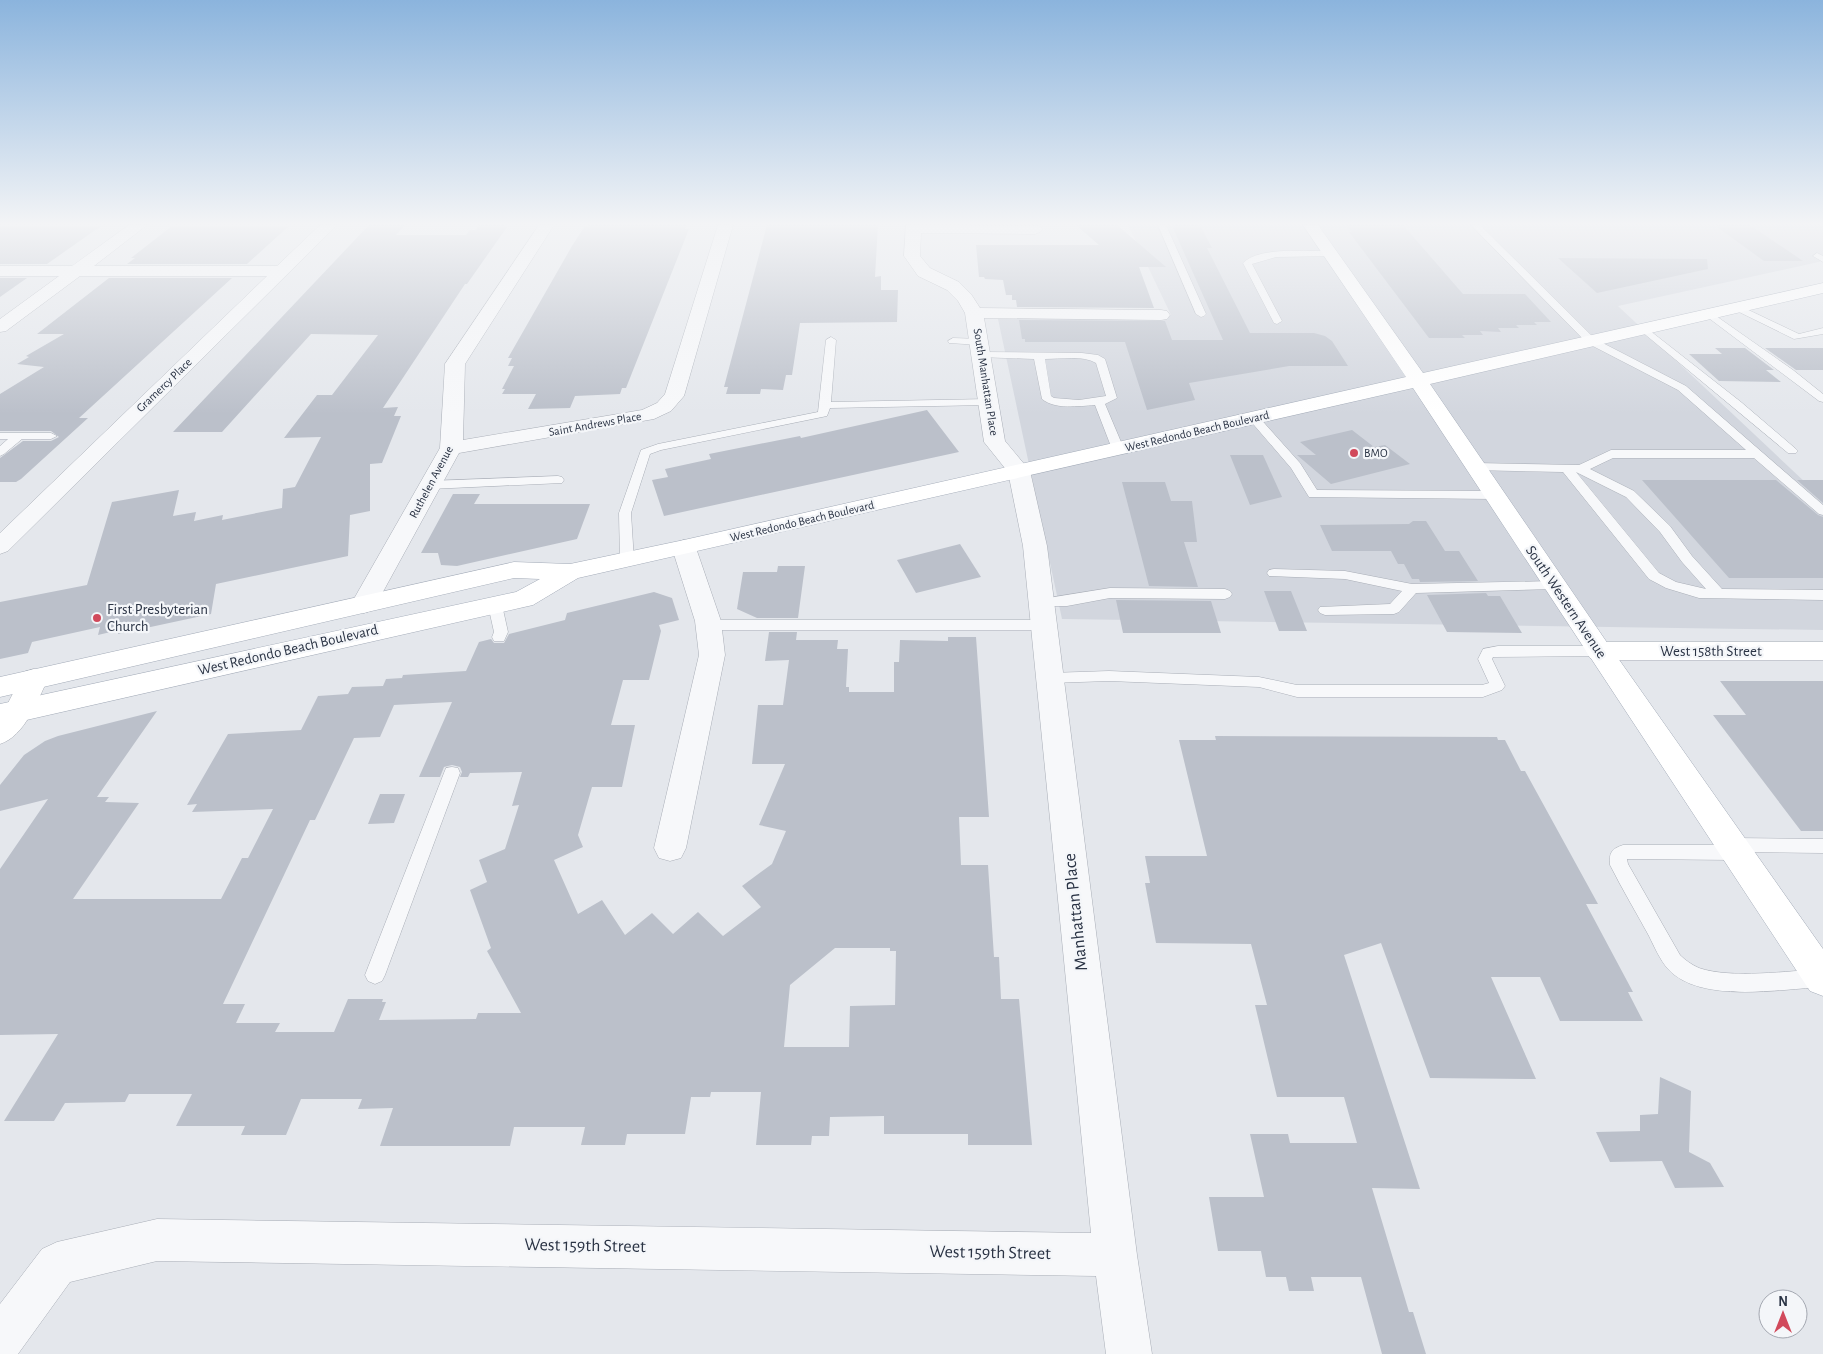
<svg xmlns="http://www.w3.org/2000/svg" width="1823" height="1354" viewBox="0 0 1823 1354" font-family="'Alegreya Sans',sans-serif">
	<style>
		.built { fill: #d2d6de }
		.building { fill: #bbc0ca; fill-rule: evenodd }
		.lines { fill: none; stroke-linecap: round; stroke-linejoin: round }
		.lane-casing { stroke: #a9aeb7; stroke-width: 1 }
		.street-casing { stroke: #a9aeb7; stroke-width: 1 }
		.secondary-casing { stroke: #a9aeb7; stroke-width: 1 }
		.primary-casing { stroke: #a3abb8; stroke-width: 1 }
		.lane { fill: #f7f8fa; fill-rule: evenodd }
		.street { fill: #f7f8fa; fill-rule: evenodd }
		.secondary { fill: #fff; fill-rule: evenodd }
		.primary { fill: #fff; fill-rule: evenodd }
		.poi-dot { fill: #d1495b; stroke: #f4f6f9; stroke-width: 2 }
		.labels { text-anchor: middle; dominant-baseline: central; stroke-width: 4.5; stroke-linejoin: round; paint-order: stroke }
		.far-street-label { font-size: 12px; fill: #2b3445; stroke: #f4f6f9 }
		.far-poi-label { font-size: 12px; fill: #2b3445; stroke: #f4f6f9; text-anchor: start }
		.street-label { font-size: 15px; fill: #2b3445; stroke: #f4f6f9 }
		.poi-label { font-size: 15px; fill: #2b3445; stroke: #f4f6f9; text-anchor: start }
		.near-street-label { font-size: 18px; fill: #2b3445; stroke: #f4f6f9 }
	</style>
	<rect width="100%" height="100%" fill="#e4e7ec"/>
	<polygon class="built" points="1128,225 1823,225 1823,261 1618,306 1823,499 1823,630 1062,619 998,319 1171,315"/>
	<g class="building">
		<polygon points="369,225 405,225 396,235 466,235 470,230 476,230 479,225 506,225 505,227 507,227 467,284 465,284 383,408 398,407 394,416 401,416 382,463 370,464 370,511 350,515 348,556 216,584 211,614 118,634 119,630 98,635 100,627 32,642 28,653 0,659 0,602 87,585 112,502 179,490 173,516 196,512 194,521 223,515 222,520 282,508 283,489 295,487 321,437 284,438 317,395 332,395 378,335 311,334 222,432 173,432"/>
		<polygon points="589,225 687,225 685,229 689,229 626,388 622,388 620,394 575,396 570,408 528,409 536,394 502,394 505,389 502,389 514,366 508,366 512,358 508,358 572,246 585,226"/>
		<polygon points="767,225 878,225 875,277 881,276 881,290 898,290 897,322 800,323 792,375 786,375 783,390 761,389 760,394 726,394 728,387 724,387"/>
		<polygon points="1076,225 1117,225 1166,267 1139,267 1154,308 1017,307 1016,300 1012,300 1012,295 1006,295 1003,280 985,279 984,277 979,277 976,245 1099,245"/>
		<polygon points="1174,225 1200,225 1212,248 1207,248 1250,333 1314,333 1325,336 1332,341 1348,366 1289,366 1189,383 1195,400 1147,410 1125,342 1025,342 1025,339 1022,339 1019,320 1165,321 1172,340 1223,340 1173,228 1175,228"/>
		<polygon points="1346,225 1403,225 1463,294 1525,294 1551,322 1534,322 1537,325 1516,325 1519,328 1498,328 1501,332 1480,331 1483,335 1462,335 1465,338 1429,338 1349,232 1352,232"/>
		<polygon points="1718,225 1750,225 1803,261 1764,261 1717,227"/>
		<polygon points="0,226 101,226 47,264 0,264"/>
		<polygon points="172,226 289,226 247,264 127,264 135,258 131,258"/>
		<polygon points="1558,258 1707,259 1708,269 1597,293"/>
		<polygon points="0,278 27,278 0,297"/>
		<polygon points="109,278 232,278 79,418 88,418 21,479 16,482 0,482 0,458 23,441 51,441 59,437 51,431 0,431 0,394 44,367 17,364 29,357 26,356 64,334 37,334"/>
		<polygon points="1715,348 1745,348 1774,370 1766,370 1781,382 1719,381 1689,354 1722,354"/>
		<polygon points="1765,348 1823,348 1823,370 1796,370"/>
		<polygon points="927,410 959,452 664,516 652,480 668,477 665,469 711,459 709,454 800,436 801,438"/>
		<polygon points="1352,430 1374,447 1385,445 1410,464 1331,484 1297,455 1316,455 1300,442"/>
		<polygon points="1230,455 1263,455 1282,497 1250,505"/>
		<polygon points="1642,480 1776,480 1818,515 1823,517 1823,578 1729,578"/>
		<polygon points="1797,480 1823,480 1823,503"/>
		<polygon points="1122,482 1165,482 1171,501 1192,501 1197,542 1184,542 1198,587 1149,586"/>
		<polygon points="453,494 480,494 474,504 590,504 577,539 457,566 441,565 438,553 421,553"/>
		<polygon points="1413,521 1426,521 1445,551 1459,551 1478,581 1420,582 1419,579 1412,579 1404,564 1398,564 1391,551 1332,551 1320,525 1409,524"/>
		<polygon points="960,544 981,577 916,593 897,560"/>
		<polygon points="778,566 805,566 798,618 757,618 737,609 743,572 777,572"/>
		<polygon points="1264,591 1291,591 1307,631 1279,631"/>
		<path d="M654,592L672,598L679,620L659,625L661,631L649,680H623L611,725H635L622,787H592L578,835L583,847L554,860L578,914L602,900L625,935L652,913L673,934L698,912L723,936L761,907L742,886L772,864L786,831L759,825L785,764H752L758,705H783L789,660L765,661L769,632H797L796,640H838L837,649H848L846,687H849V692H894V662H899L900,640L948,641V637H976L989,817H959L961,865H988L994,957H999L1001,999H1019L1032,1145H968V1134H884V1116L830,1117L829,1136H812L811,1145H756L761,1092H711L710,1097H691L685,1134H627L625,1145H581L585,1127H514L510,1146H380L393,1108L358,1109L362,1099H301L286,1135H241L245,1126H176L192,1094H129L125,1102L65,1103L54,1121H4L58,1034L0,1035V869L48,799L0,811V785L24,755L45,741L58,736L157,711L97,797H109L105,802L139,803L73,899H221L242,858H248L273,809L192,812L197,804L187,805L228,734L301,730L318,696L348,694L352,687L383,686L386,679L402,678L403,675L466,671L479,642L491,639L494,643H504L509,634L565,620L567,613ZM452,702L419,777H440L444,767L452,765L460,767L462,772L460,777H468L470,773L522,772L512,806L519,805L505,849L479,860L487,882L470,890L491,948L487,951L521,1013H478L476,1019L379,1020L386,1002H382L383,999H348L334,1032H275L280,1023H236L245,1004H223L310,820H315L354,738L380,737L394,705ZM835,948H890V951H896L895,1005L850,1006L849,1047H784L790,985Z"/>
		<polygon points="1486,593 1488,596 1500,596 1522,633 1447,632 1427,595"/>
		<polygon points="1116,600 1211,601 1221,633 1123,633"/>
		<polygon points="1720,681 1823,681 1823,831 1801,831 1713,715 1746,715"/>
		<polygon points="1215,736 1497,737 1498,740 1505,740 1521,771 1525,771 1598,904 1586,904 1633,992 1628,992 1643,1021 1560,1021 1540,977 1491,977 1536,1079 1430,1078 1381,943 1344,955 1420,1189 1372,1188 1409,1312 1413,1312 1426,1354 1382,1354 1361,1277 1311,1277 1314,1291 1289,1291 1286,1277 1266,1277 1261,1251 1218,1251 1209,1197 1264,1197 1250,1134 1288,1134 1290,1143 1357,1143 1344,1097 1277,1097 1255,1005 1267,1005 1251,944 1156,943 1145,883 1150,883 1145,856 1207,856 1179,740 1216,740"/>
		<polygon points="380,794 405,794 394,823 368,824"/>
		<polygon points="1660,1077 1691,1091 1689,1152 1710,1163 1724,1187 1675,1188 1662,1161 1610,1162 1596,1132 1640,1131 1640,1115 1658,1114"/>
	</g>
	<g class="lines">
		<defs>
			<g id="lane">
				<polygon points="1158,225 1166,225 1206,314 1204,316 1201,317 1196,314"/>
				<path d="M1471,225H1480L1595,339L1686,386L1823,505V515L1819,514L1754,458H1613L1590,469L1634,491L1670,526L1692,556L1722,589L1823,590V600L1699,598L1666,588L1649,579L1563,472L1471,470L1469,467L1475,463L1579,465L1611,450H1746L1678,390L1587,343ZM1576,472L1626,497L1660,532L1682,562L1706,589L1676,582L1659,573Z"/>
				<path d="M1331,251L1335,254L1334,256L1276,257L1252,264L1282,321L1277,324L1274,323L1243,263C1260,246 1307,252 1331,251Z"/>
				<polygon points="1817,253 1823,256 1823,262 1813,256"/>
				<polygon points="1738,305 1799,334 1823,328 1823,334 1794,339 1735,310 1735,306"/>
				<polygon points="1709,311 1793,370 1823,394 1823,402 1819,401 1706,316 1706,312"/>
				<polygon points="1644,326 1741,402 1796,449 1798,451 1796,453 1788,453 1641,331 1641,327"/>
				<polygon points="831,337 836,340 831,402 989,399 994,402 989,405 830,408 827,416 661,450 650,454 631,513 634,561 627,565 622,564 620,561 619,513 641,450 658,444 818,412 826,340"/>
				<polygon points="953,338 980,339 985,342 980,345 949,343 948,341"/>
				<path d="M982,352L1082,353L1098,355L1105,359L1117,398L1105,404L1124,449L1122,451H1114L1112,449L1095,405C1078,406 1056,410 1042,399L1034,359L978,357L977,355ZM1045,359C1060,359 1083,355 1096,363L1106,396L1079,400L1054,398L1051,396Z"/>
				<polygon points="1254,415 1258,416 1300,463 1317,490 1494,491 1500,495 1494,499 1309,497 1291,468 1248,418"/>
				<polygon points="0,433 51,433 57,436 51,439 22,439 4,454 0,456 0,446 8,439 0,439"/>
				<polygon points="558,476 562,477 564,480 562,483 430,489 424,485 430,481"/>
				<polygon points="1274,569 1345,571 1412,584 1554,581 1559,582 1561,585 1559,588 1554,589 1416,593 1399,612 1394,614 1325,615 1320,613 1318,610 1320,607 1390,604 1402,591 1345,579 1269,576 1267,573 1269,570"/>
				<polygon points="1110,588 1225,589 1230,591 1232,594 1230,597 1225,599 1110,598 1067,606 1036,606 1034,603 1036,600"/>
				<polygon points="495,600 500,602 502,605 508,632 504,641 494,641 492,637 494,632 488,605 490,602"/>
				<polygon points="708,620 1044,620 1049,622 1051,625 1049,628 1044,630 708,630 703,628 701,625 703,622"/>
				<polygon points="1498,646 1599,646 1604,647 1606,651 1604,655 1599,656 1493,657 1492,659 1505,686 1502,690 1483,697 1297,697 1259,687 1109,681 1050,683 1045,682 1042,678 1045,674 1050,673 1109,671 1259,677 1297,685 1482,685 1489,683 1478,659 1483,649"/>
				<polygon points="452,767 458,768 460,773 385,975 382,981 375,984 368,981 365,975 444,773 446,768"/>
				<path d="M1731,838L1823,839V853L1745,852L1742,858L1736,860L1627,859L1628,864L1680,955C1685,960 1692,965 1699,968C1731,979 1788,971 1823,969V987C1780,989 1700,1004 1668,969C1660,960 1654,946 1649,936C1636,912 1622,889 1610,865C1609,853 1611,849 1623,845H1722L1725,840Z"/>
			</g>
			<g id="street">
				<polygon points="129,225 147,225 94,266 277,266 320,225 337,225 8,551 0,554 0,533 267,276 80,276 6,331 0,332 0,319 59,276 0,276 0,266 72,266"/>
				<polygon points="539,225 554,225 465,364 463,440 642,410 657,403 665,394 718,225 733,225 684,396 671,411 654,419 459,453 373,610 364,613 355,610 351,604 440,448 445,364"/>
				<polygon points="906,225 1040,226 1043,229 1040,232 1035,234 921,233 920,256 930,268 959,282 971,294 980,308 1161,310 1167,311 1170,315 1167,319 1161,320 984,318 1005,441 1030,471 1047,546 1137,1255 1152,1354 1106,1354 1096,1276 157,1261 70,1282 18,1354 0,1354 0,1304 42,1249 57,1242 157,1219 1091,1233 1023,546 1008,472 984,442 965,313 958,301 947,290 918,276 904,256"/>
				<polygon points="684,540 692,543 696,548 721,621 725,655 686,848 681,858 670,861 659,858 654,848 699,655 695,621 672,548 676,543"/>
			</g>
			<g id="secondary">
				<polygon points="1599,642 1823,642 1823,660 1599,660 1590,658 1586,651 1590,644"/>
				<path d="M34,669L44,672L48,679C37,701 25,736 0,744V713L7,705L24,672Z"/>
			</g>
			<polygon id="primary" points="1303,225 1318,225 1423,373 1823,283 1823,293 1430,384 1608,644 1823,949 1823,996 1810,991 1413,388 578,578 533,605 524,607 0,726 0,704 516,592 540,579 514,578 0,697 0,677 514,562 570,564 684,540 1406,377"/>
		</defs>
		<use href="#lane" class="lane-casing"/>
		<use href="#street" class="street-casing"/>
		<use href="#secondary" class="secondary-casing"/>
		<use href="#primary" class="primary-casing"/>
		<use href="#lane" class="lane"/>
		<use href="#street" class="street"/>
		<use href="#secondary" class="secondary"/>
		<use href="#primary" class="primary"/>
	</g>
	<linearGradient id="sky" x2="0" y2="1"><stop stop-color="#8bb4dd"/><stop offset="0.54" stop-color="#f3f4f6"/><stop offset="1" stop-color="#f3f4f6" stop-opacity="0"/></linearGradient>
	<rect width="1823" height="414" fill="url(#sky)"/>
	<g class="poi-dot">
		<circle cx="1354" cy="453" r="5"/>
		<circle cx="97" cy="618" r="5"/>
	</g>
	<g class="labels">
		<g class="far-street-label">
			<text transform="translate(986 382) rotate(81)">South Manhattan Place</text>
			<text transform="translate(164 385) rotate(-44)">Gramercy Place</text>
			<text transform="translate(595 424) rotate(-10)">Saint Andrews Place</text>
			<text transform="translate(1197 431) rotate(-13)">West Redondo Beach Boulevard</text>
			<text transform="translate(431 482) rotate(-62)">Ruthelen Avenue</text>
			<text transform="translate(802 521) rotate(-13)">West Redondo Beach Boulevard</text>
		</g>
		<g class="far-poi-label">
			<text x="1364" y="453">BMO</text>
		</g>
		<g class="street-label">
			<text transform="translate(1566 602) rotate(56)">South Western Avenue</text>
			<text transform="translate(288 650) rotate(-13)">West Redondo Beach Boulevard</text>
			<text x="1711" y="651">West 158th Street</text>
		</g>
		<g class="poi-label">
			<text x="107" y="609">First Presbyterian<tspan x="107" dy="17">Church</tspan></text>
		</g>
		<g class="near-street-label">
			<text transform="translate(1076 912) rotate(-96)">Manhattan Place</text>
			<text transform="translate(585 1246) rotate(1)">West 159th Street</text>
			<text transform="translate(990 1253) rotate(1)">West 159th Street</text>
		</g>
	</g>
	<g transform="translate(1783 1314)"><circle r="24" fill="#f4f6f9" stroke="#a4a8b1"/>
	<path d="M0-4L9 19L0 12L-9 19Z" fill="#d1495b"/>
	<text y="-8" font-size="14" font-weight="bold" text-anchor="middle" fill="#2b3445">N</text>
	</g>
</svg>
